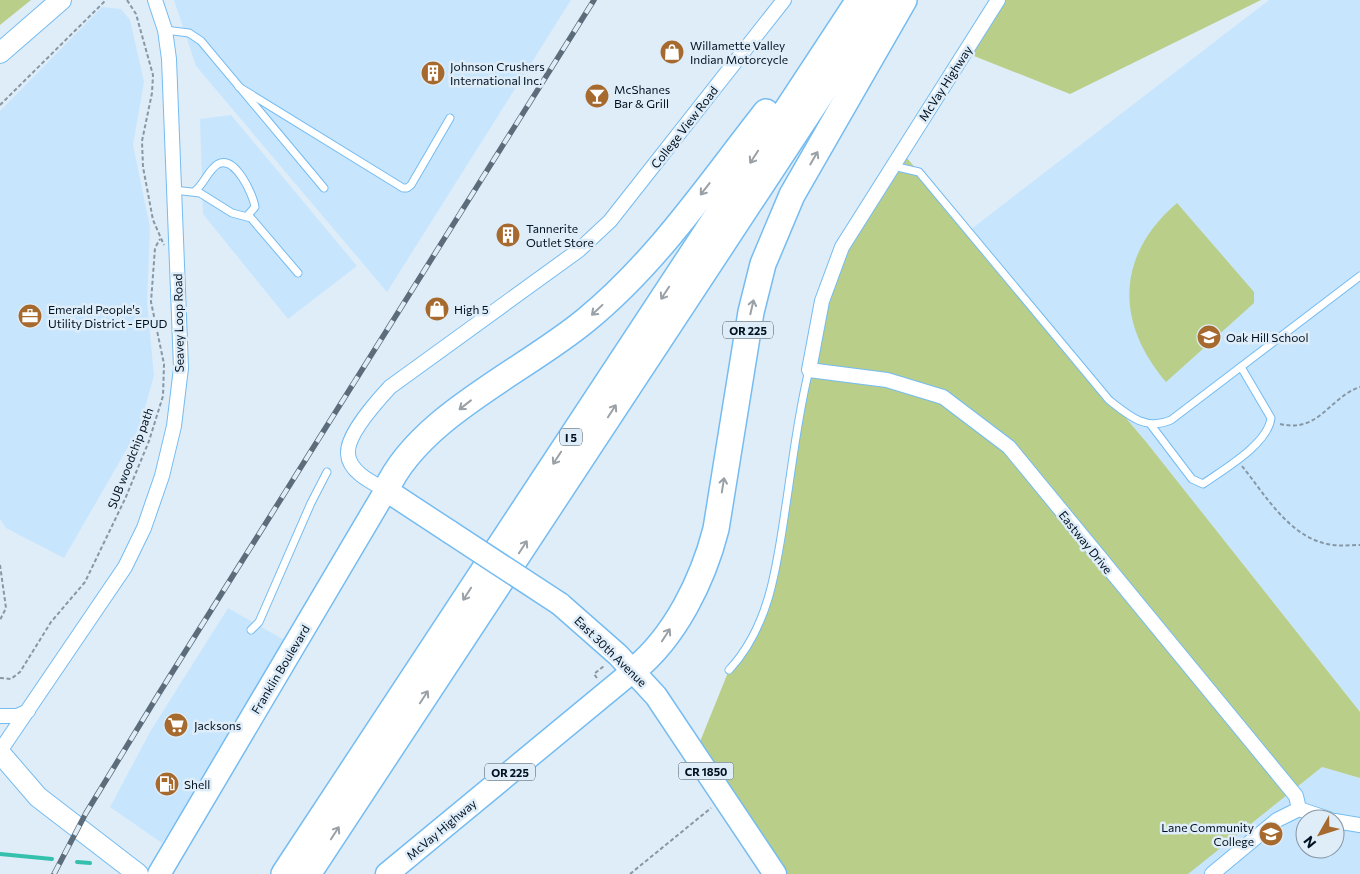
<svg xmlns="http://www.w3.org/2000/svg" width="1360" height="874" viewBox="0 0 1360 874" font-family="Commissioner,sans-serif">
	<style>
		.built { fill: #c7e6fe; fill-rule: evenodd }
		.green { fill: #b9ce88 }
		.lines { fill: none; stroke-linecap: round; stroke-linejoin: round }
		.stream { stroke: #35c0ae; stroke-width: 4 }
		.lane-casing { stroke: #74bcf2; stroke-width: 9 }
		.street-casing { stroke: #74bcf2; stroke-width: 16 }
		.secondary-casing { stroke: #74bcf2; stroke-width: 22 }
		.primary-casing { stroke: #74bcf2; stroke-width: 25 }
		.highway-casing { stroke: #74bcf2; stroke-width: 28 }
		.path { stroke: #8897a4; stroke-width: 2; stroke-dasharray: 4 2.5; stroke-linecap: butt }
		.lane { stroke: #fff; stroke-width: 7 }
		.street { stroke: #fff; stroke-width: 14 }
		.secondary { stroke: #fff; stroke-width: 20 }
		.primary { stroke: #fff; stroke-width: 22 }
		.highway { stroke: #fff; stroke-width: 25 }
		.rail-casing { stroke: #5c6c7a; stroke-width: 5.5 }
		.rail { stroke: #dfedf8; stroke-width: 4; stroke-dasharray: 11; stroke-linecap: butt }
		.primary-bridge-casing { stroke: #74bcf2; stroke-width: 25; stroke-linecap: butt }
		.primary-bridge { stroke: #fff; stroke-width: 22 }
		.oneway { stroke: #99a0a6 }
		.labels { text-anchor: middle; dominant-baseline: central; stroke-width: 5; stroke-linejoin: round; paint-order: stroke }
		.shield { fill: #dfedf8; stroke: #435362; stroke-width: 1 }
		.shield-label { font-size: 11px; font-weight: bold; fill: #001121 }
		.poi-label { font-size: 12px; fill: #001121; stroke: #dfedf8; text-anchor: start }
		.street-label { font-size: 12px; fill: #001121; stroke: #dfedf8 }
	</style>
	<rect width="100%" height="100%" fill="#dfedf8"/>
	<g class="built">
		<polygon points="174,0 571,0 387,292 196,66"/>
		<polygon points="1269,0 1360,0 1360,712 1147,443 970,230"/>
		<polygon points="102,7 121,9 130,20 144,82 133,145 150,227 147,302 154,376 139,428 64,558 6,528 0,519 0,111"/>
		<polygon points="231,115 357,266 288,319 203,214 200,119"/>
		<polygon points="228,608 286,641 248,708 162,843 110,807 150,732"/>
		<path d="M1322,767L1360,778V874H1186ZM1305,819H1335V849H1305Z"/>
	</g>
	<g class="green">
		<polygon points="0,0 31,0 0,25"/>
		<polygon points="998,0 1261,0 1070,94 964,52"/>
		<polygon points="901,151 1147,443 1360,712 1360,778 1322,767 1188,874 775,874 695,754 729,670 762,618 775,578 802,401 831,277"/>
		<path d="M1177,203L1254,292V303L1166,382C1115,323 1116,255 1177,203Z"/>
	</g>
	<g class="lines">
		<g class="stream">
			<polyline points="0,854 52,859"/>
			<polyline points="77,862 90,863"/>
		</g>
		<defs>
			<g id="lane">
				<polyline points="165,30 189,33 201,41 324,188"/>
				<polyline points="239,87 403,188 407,188 411,185 450,118"/>
				<path d="M893,166L919,172L1109,400C1129,416 1146,431 1171,420L1360,276"/>
				<polyline points="174,190 200,193 232,213 251,218 298,273"/>
				<path d="M195,191C204,184 208,170 218,164C235,155 253,194 255,207L247,216"/>
				<path d="M1151,425L1192,479L1203,484C1224,469 1268,444 1271,418L1241,367"/>
				<polyline points="251,630 259,622 311,503 327,472"/>
				<path d="M729,670C771,625 777,563 786,505C793,459 798,414 809,370"/>
			</g>
			<g id="street">
				<polyline points="998,0 842,247 822,301 809,370 887,380 943,397 1009,447 1296,796 1299,809"/>
				<path d="M386,490C373,483 349,472 348,454C346,435 378,400 390,387L579,250L610,221L784,0"/>
				<polyline points="0,716 17,716 28,711"/>
				<polyline points="0,751 125,567 144,528 162,476 174,426 181,368 169,59 165,30 155,0"/>
				<polyline points="1335,821 1360,825"/>
				<polyline points="1212,874 1277,820 1299,809 1329,819"/>
			</g>
			<g id="secondary">
				<polyline points="0,53 61,0"/>
				<polyline points="0,753 38,797 138,874"/>
			</g>
			<g id="primary">
				<polyline points="560,604 618,655 656,696 775,874"/>
				<polyline points="159,874 386,490 450,532"/>
				<polyline points="387,874 634,670"/>
			</g>
			<g id="highway">
				<path d="M386,490C419,416 525,371 586,320C657,262 710,183 766,112"/>
				<path d="M634,670C675,637 703,580 716,529L751,312L763,264L792,195L904,0"/>
				<polyline points="284,874 859,0"/>
				<polyline points="308,874 883,0"/>
			</g>
		</defs>
		<use href="#lane" class="lane-casing"/>
		<use href="#street" class="street-casing"/>
		<use href="#secondary" class="secondary-casing"/>
		<use href="#primary" class="primary-casing"/>
		<use href="#highway" class="highway-casing"/>
		<g class="path">
			<polyline points="127,0 136,14 153,75 152,93 142,141 143,167 153,220 164,245"/>
			<polyline points="0,105 106,0"/>
			<path d="M1280,424C1320,433 1328,398 1360,387"/>
			<path d="M1242,466C1266,496 1291,540 1333,545C1342,546 1351,545 1360,545"/>
			<polyline points="0,565 6,608 0,620"/>
			<polyline points="0,678 11,679 20,672 51,622 85,582 125,499 149,441 163,396 164,364 151,302 155,248 160,239"/>
			<polyline points="597,678 594,674 604,666"/>
			<polyline points="630,874 711,808"/>
		</g>
		<use href="#lane" class="lane"/>
		<use href="#street" class="street"/>
		<use href="#secondary" class="secondary"/>
		<use href="#primary" class="primary"/>
		<use href="#highway" class="highway"/>
		<defs>
			<polyline id="rail" points="54,874 86,813 158,695 594,0"/>
		</defs>
		<use href="#rail" class="rail-casing"/>
		<use href="#rail" class="rail"/>
		<defs>
			<polyline id="primary-bridge" points="450,532 560,604"/>
		</defs>
		<use href="#primary-bridge" class="primary-bridge-casing"/>
		<use href="#primary-bridge" class="primary-bridge"/>
	</g>
	<defs><path id="oneway-shaft" d="M-6 0H5M1.5-3L5.5 0L1.5 3" fill="none" stroke-width="1.6" stroke-linecap="round" stroke-linejoin="round" transform="scale(1.25)"/></defs>
	<g class="oneway">
		<use href="#oneway-shaft" transform="translate(754 157) rotate(123)"/>
		<use href="#oneway-shaft" transform="translate(814 158) rotate(-60)"/>
		<use href="#oneway-shaft" transform="translate(705 189) rotate(128)"/>
		<use href="#oneway-shaft" transform="translate(665 293) rotate(123)"/>
		<use href="#oneway-shaft" transform="translate(752 307) rotate(-77)"/>
		<use href="#oneway-shaft" transform="translate(597 310) rotate(137)"/>
		<use href="#oneway-shaft" transform="translate(465 405) rotate(142)"/>
		<use href="#oneway-shaft" transform="translate(612 411) rotate(-57)"/>
		<use href="#oneway-shaft" transform="translate(557 458) rotate(123)"/>
		<use href="#oneway-shaft" transform="translate(723 485) rotate(-81)"/>
		<use href="#oneway-shaft" transform="translate(523 547) rotate(-57)"/>
		<use href="#oneway-shaft" transform="translate(467 594) rotate(123)"/>
		<use href="#oneway-shaft" transform="translate(666 635) rotate(-57)"/>
		<use href="#oneway-shaft" transform="translate(424 697) rotate(-57)"/>
		<use href="#oneway-shaft" transform="translate(335 833) rotate(-57)"/>
	</g>
	<defs>
		<symbol id="shop-disc" viewBox="-11 -11 22 22"><circle r="9.5" fill="#a76a2e" stroke="#dfedf8"/><path d="M-5-2.5h2.3a2.7 3.5 0 0 1 5.4 0H5L5.5 6h-11ZM-1.5-2.5h3a1.5 2.3 0 0 0-3 0Z" fill="#fff"/></symbol>
		<symbol id="building-disc" viewBox="-11 -11 22 22"><circle r="9.5" fill="#a76a2e" stroke="#dfedf8"/><path d="M-4-6H4V6H1V3H-1V6H-4ZM-2.5-4.3h1.7v1.8h-1.7ZM.8-4.3h1.7v1.8H.8ZM-2.5-1h1.7V.8h-1.7ZM.8-1h1.7V.8H.8Z" fill="#fff"/></symbol>
		<symbol id="bar-disc" viewBox="-11 -11 22 22"><circle r="9.5" fill="#a76a2e" stroke="#dfedf8"/><path d="M-6-5H6L.8 .8V4.5H3.5V6h-7V4.5H-.8V.8Z" fill="#fff"/></symbol>
		<symbol id="office-disc" viewBox="-11 -11 22 22"><circle r="9.5" fill="#a76a2e" stroke="#dfedf8"/><path d="M-6-3h4V-5.5h4V-3h4V5H-6ZM-1-4.5V-3h2v-1.5ZM-6 0V1H6V0Z" fill="#fff"/></symbol>
		<symbol id="school-disc" viewBox="-11 -11 22 22"><circle r="9.5" fill="#a76a2e" stroke="#dfedf8"/><path d="M0-5L7-2L0 1L-7-2ZM-4 1L0 2.5L4 1V4Q0 6-4 4Z" fill="#fff"/></symbol>
		<symbol id="supermarket-disc" viewBox="-11 -11 22 22"><circle r="9.5" fill="#a76a2e" stroke="#dfedf8"/><path d="M-6-5.5h2.5l.6 2H6L4.5 2H-2.5L-4.4-4H-6ZM-1.5 3.2a1.3 1.3 0 1 0 .1 0ZM3 3.2a1.3 1.3 0 1 0 .1 0Z" fill="#fff"/></symbol>
		<symbol id="fuel-disc" viewBox="-11 -11 22 22"><circle r="9.5" fill="#a76a2e" stroke="#dfedf8"/><path d="M-5.5-6h7V0h2V4h1.3V-2.5L3-4.5l.8-.8L6-3V5H2.5V1h-1V6h-7ZM-4.2-4.7v3.2H.2V-4.7Z" fill="#fff"/></symbol>
		<symbol id="university-disc" viewBox="-11 -11 22 22"><circle r="9.5" fill="#a76a2e" stroke="#dfedf8"/><path d="M0-5L7-2L0 1L-7-2ZM-4 1L0 2.5L4 1V4Q0 6-4 4Z" fill="#fff"/></symbol>
	</defs>
	<g fill-rule="evenodd">
		<use href="#shop-disc" x="658" y="38" width="28" height="28"/>
		<use href="#building-disc" x="419" y="59" width="28" height="28"/>
		<use href="#bar-disc" x="583" y="82" width="28" height="28"/>
		<use href="#building-disc" x="494" y="221" width="28" height="28"/>
		<use href="#shop-disc" x="423" y="295" width="28" height="28"/>
		<use href="#office-disc" x="16" y="302" width="28" height="28"/>
		<use href="#school-disc" x="1195" y="323" width="28" height="28"/>
		<use href="#supermarket-disc" x="162" y="711" width="28" height="28"/>
		<use href="#fuel-disc" x="153" y="770" width="28" height="28"/>
		<use href="#university-disc" x="1257" y="820" width="28" height="28"/>
	</g>
	<g class="labels">
		<g class="shield">
			<rect x="723" y="321.5" width="50" height="17" rx="4"/>
			<rect x="560" y="428.5" width="22" height="17" rx="4"/>
			<rect x="678.5" y="762.5" width="55" height="17" rx="4"/>
			<rect x="485" y="763.5" width="50" height="17" rx="4"/>
		</g>
		<g class="shield-label">
			<text x="748" y="330">OR 225</text>
			<text x="571" y="437">I 5</text>
			<text x="706" y="771">CR 1850</text>
			<text x="510" y="772">OR 225</text>
		</g>
		<g class="poi-label">
			<text x="690" y="45">Willamette Valley<tspan x="690" dy="14">Indian Motorcycle</tspan></text>
			<text x="450" y="66">Johnson Crushers<tspan x="450" dy="14">International Inc.</tspan></text>
			<text x="614" y="89">McShanes<tspan x="614" dy="14">Bar &amp; Grill</tspan></text>
			<text x="526" y="228">Tannerite<tspan x="526" dy="14">Outlet Store</tspan></text>
			<text x="48" y="309">Emerald People's<tspan x="48" dy="14">Utility District - EPUD</tspan></text>
			<text x="454" y="309">High 5</text>
			<text x="1226" y="337">Oak Hill School</text>
			<text x="194" y="725">Jacksons</text>
			<text x="184" y="784">Shell</text>
			<text x="1254" y="827" text-anchor="end">Lane Community<tspan x="1254" dy="14">College</tspan></text>
		</g>
		<g class="street-label">
			<text transform="translate(945 83) rotate(-57)">McVay Highway</text>
			<text transform="translate(684 127) rotate(-52)">College View Road</text>
			<text transform="translate(178 323) rotate(-91)">Seavey Loop Road</text>
			<text transform="translate(130 458) rotate(-69)">SUB woodchip path</text>
			<text transform="translate(1086 542) rotate(51)">Eastway Drive</text>
			<text transform="translate(611 651) rotate(44)">East 30th Avenue</text>
			<text transform="translate(280 669) rotate(-59)">Franklin Boulevard</text>
			<text transform="translate(441 829) rotate(-40)">McVay Highway</text>
		</g>
	</g>
	<g transform="translate(1320 834) rotate(231)"><circle r="24" fill="#dfedf8" stroke="#8695a2"/>
	<path d="M0-4L9 19L0 12L-9 19Z" fill="#a76a2e"/>
	<text y="-8" font-size="14" font-weight="bold" text-anchor="middle" fill="#001121">N</text>
	</g>
</svg>
